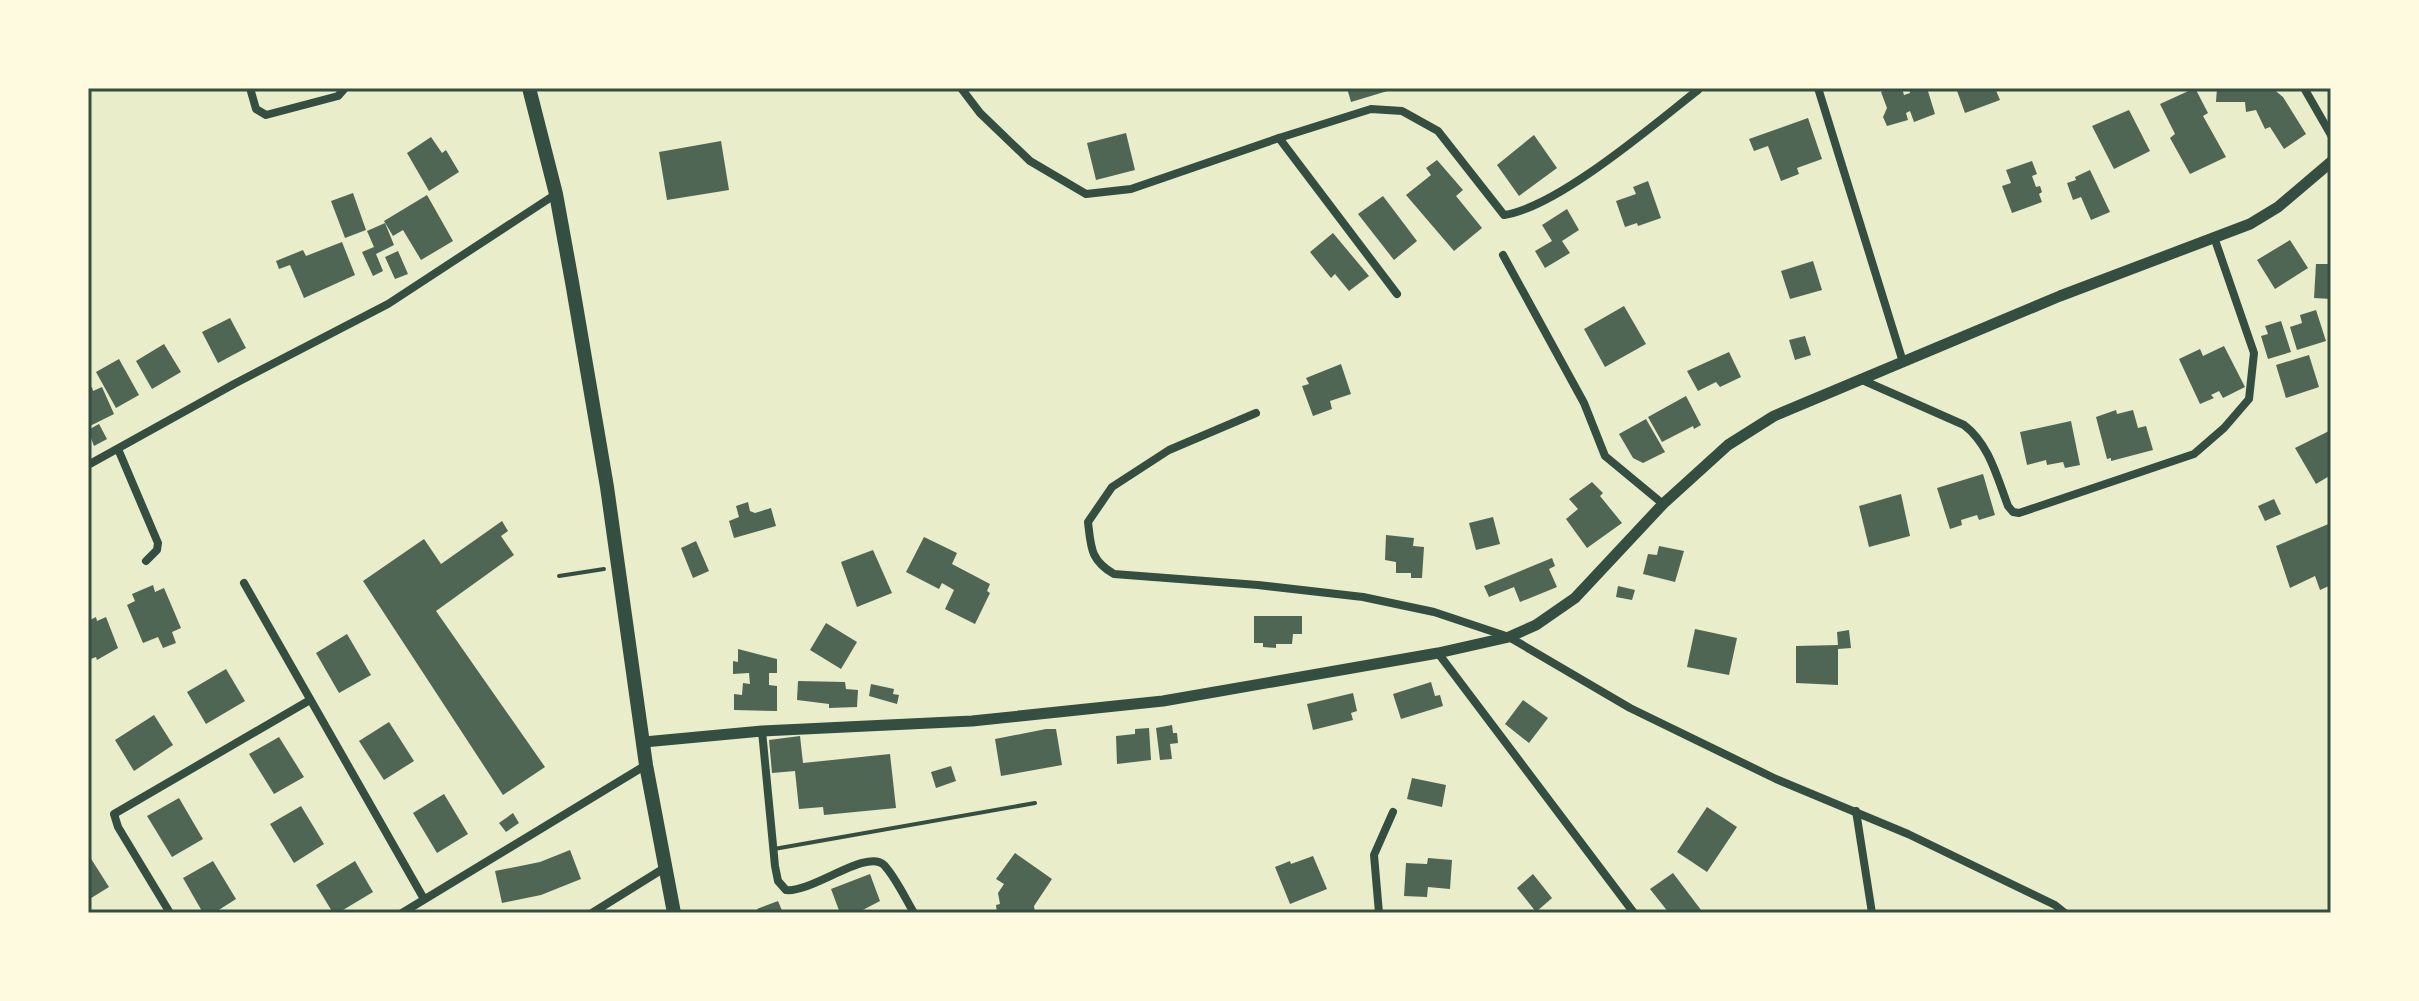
<svg xmlns="http://www.w3.org/2000/svg" width="2419" height="1001" viewBox="0 0 2419 1001" font-family="Inter,sans-serif">
	<style>
		.building { fill: #4f6655 }
		.lines { fill: none; stroke-linecap: round; stroke-linejoin: round }
		.path { stroke: #344e41; stroke-width: 4 }
		.service { stroke: #344e41; stroke-width: 4 }
		.minor { stroke: #344e41; stroke-width: 8 }
		.tertiary { stroke: #344e41; stroke-width: 11 }
		.primary { stroke: #344e41; stroke-width: 14 }
		.neatline { fill: none; stroke: #344e41; stroke-width: 3 }
	</style>
	<rect width="100%" height="100%" fill="#e9edc9"/>
	<g class="building">
		<polygon points="1347,88 1393,88 1394,89 1351,102"/>
		<polygon points="1889,88 1902,88 1904,95 1910,93 1909,88 1927,88 1935,114 1914,122 1910,111 1906,113 1908,120 1887,126 1883,117 1887,108 1881,92"/>
		<polygon points="1956,88 1995,88 2000,100 1965,113"/>
		<polygon points="2195,88 2208,113 2203,116 2226,157 2190,174 2170,138 2175,134 2160,104"/>
		<polygon points="2217,88 2272,88 2283,97 2306,134 2284,149 2270,127 2265,129 2256,110 2246,112 2245,102 2216,102"/>
		<polygon points="2129,110 2150,151 2114,169 2092,126"/>
		<polygon points="1808,118 1822,159 1797,168 1799,174 1781,181 1768,146 1754,151 1749,139"/>
		<polygon points="1126,133 1135,170 1096,180 1087,143"/>
		<polygon points="1534,135 1557,168 1519,196 1497,165"/>
		<polygon points="431,137 442,153 446,150 459,172 429,191 407,153"/>
		<polygon points="721,141 729,190 667,200 659,152"/>
		<polygon points="1437,160 1463,190 1456,196 1482,228 1454,251 1406,195 1431,175 1426,168"/>
		<polygon points="2032,161 2037,174 2032,176 2036,187 2040,186 2042,192 2039,194 2042,202 2012,213 2002,186 2011,183 2006,170"/>
		<polygon points="2090,170 2110,212 2091,220 2081,197 2073,200 2067,183 2076,180 2075,177"/>
		<polygon points="1648,181 1661,218 1638,226 1637,223 1625,227 1616,201 1636,194 1633,187"/>
		<polygon points="353,193 366,230 345,238 331,201"/>
		<polygon points="427,195 453,241 421,260 403,230 393,236 384,221"/>
		<polygon points="1383,196 1417,241 1394,260 1358,214"/>
		<polygon points="1567,209 1579,230 1562,241 1570,253 1545,268 1535,251 1552,241 1542,225"/>
		<polygon points="385,223 394,245 376,254 383,271 373,276 362,252 374,247 367,231"/>
		<polygon points="1333,233 1369,276 1349,291 1335,274 1331,278 1310,252"/>
		<polygon points="2290,240 2308,268 2275,289 2257,260"/>
		<polygon points="342,242 355,275 304,298 290,265 279,269 276,261 303,250 306,256"/>
		<polygon points="398,251 408,274 395,279 385,257"/>
		<polygon points="1813,261 1822,290 1790,299 1781,271"/>
		<polygon points="2316,264 2331,264 2331,299 2314,298"/>
		<polygon points="1624,306 1646,344 1605,367 1584,329"/>
		<polygon points="2316,310 2326,341 2297,350 2290,327 2302,323 2300,315"/>
		<polygon points="230,318 246,348 218,363 202,332"/>
		<polygon points="2281,321 2291,352 2268,359 2261,336 2268,334 2265,326"/>
		<polygon points="1805,336 1811,355 1795,360 1789,340"/>
		<polygon points="164,344 181,372 152,389 136,361"/>
		<polygon points="2224,346 2245,387 2223,398 2219,391 2211,395 2214,398 2200,404 2179,359 2200,349 2203,356"/>
		<polygon points="1729,352 1741,377 1720,387 1716,382 1698,391 1687,371"/>
		<polygon points="2309,355 2319,387 2286,398 2276,365"/>
		<polygon points="119,359 139,395 116,408 96,372"/>
		<polygon points="1341,364 1351,394 1330,401 1332,409 1313,416 1302,386 1309,384 1306,378"/>
		<polygon points="92,387 93,391 102,387 114,414 88,427 88,389"/>
		<polygon points="1686,396 1701,425 1694,429 1693,426 1662,442 1648,417"/>
		<polygon points="2116,410 2117,414 2133,410 2138,428 2146,426 2153,450 2111,461 2111,458 2107,459 2096,417"/>
		<polygon points="1646,419 1665,452 1643,463 1633,458 1619,434"/>
		<polygon points="2071,421 2080,465 2065,468 2063,462 2047,465 2046,460 2027,465 2020,432"/>
		<polygon points="99,424 107,439 94,446 88,430"/>
		<polygon points="2331,430 2331,475 2316,484 2295,448"/>
		<polygon points="1983,474 1995,515 1979,520 1977,515 1961,520 1962,525 1950,529 1937,488"/>
		<polygon points="1592,482 1603,493 1600,496 1622,523 1587,548 1566,519 1578,509 1569,499"/>
		<polygon points="1901,494 1910,536 1869,547 1859,506"/>
		<polygon points="2274,499 2281,514 2265,521 2258,506"/>
		<polygon points="748,502 750,511 755,513 771,508 776,526 734,538 729,521 739,517 736,506"/>
		<polygon points="1493,517 1500,544 1476,550 1469,523"/>
		<polygon points="502,521 508,531 501,536 514,555 436,611 545,767 503,795 363,581 424,539 441,564"/>
		<polygon points="2331,523 2331,585 2320,590 2315,576 2290,588 2276,546"/>
		<polygon points="1386,535 1414,538 1413,546 1424,547 1422,578 1411,578 1411,573 1396,573 1396,562 1385,560"/>
		<polygon points="924,537 957,553 952,564 990,584 987,591 990,593 975,624 945,609 954,590 942,583 939,589 906,572"/>
		<polygon points="696,541 709,571 693,578 681,548"/>
		<polygon points="1659,546 1684,551 1675,582 1643,574 1648,554 1657,555"/>
		<polygon points="873,550 892,593 857,607 841,562"/>
		<polygon points="1552,558 1555,566 1549,569 1557,587 1520,602 1514,587 1489,597 1484,586"/>
		<polygon points="153,585 155,592 164,588 181,628 172,632 176,643 163,648 158,637 143,643 127,605 135,601 132,594"/>
		<polygon points="1618,586 1635,590 1632,600 1616,597"/>
		<polygon points="1254,616 1302,616 1302,634 1293,634 1292,644 1276,644 1276,648 1263,647 1263,643 1254,643"/>
		<polygon points="96,617 97,621 106,617 118,648 97,660 96,657 88,660 88,621"/>
		<polygon points="826,623 857,642 841,669 810,650"/>
		<polygon points="1695,629 1737,638 1729,675 1687,667"/>
		<polygon points="1849,630 1851,648 1838,649 1838,685 1796,683 1796,646 1838,645 1837,632"/>
		<polygon points="347,634 371,675 339,693 316,653"/>
		<polygon points="738,649 777,659 777,673 769,673 769,685 777,686 777,711 734,710 734,694 742,695 743,683 750,684 749,673 733,674 733,661 738,662"/>
		<polygon points="226,669 245,701 206,724 187,692"/>
		<polygon points="798,681 845,682 846,689 858,690 857,707 829,708 829,704 797,700"/>
		<polygon points="1431,682 1435,696 1440,695 1443,706 1401,719 1393,694"/>
		<polygon points="871,684 894,689 893,694 899,695 897,704 869,696"/>
		<polygon points="1353,693 1357,711 1351,713 1353,720 1313,730 1307,704"/>
		<polygon points="1523,700 1548,718 1529,743 1505,724"/>
		<polygon points="154,715 173,745 134,771 115,740"/>
		<polygon points="389,722 414,761 384,780 359,741"/>
		<polygon points="1172,725 1173,733 1177,733 1178,743 1170,744 1172,759 1160,760 1156,728"/>
		<polygon points="1149,728 1151,760 1117,764 1116,736 1135,734 1135,729"/>
		<polygon points="1046,729 1056,729 1062,765 1001,776 995,739"/>
		<polygon points="800,736 803,763 890,754 896,808 824,815 823,807 799,809 795,771 772,773 769,740"/>
		<polygon points="279,737 304,777 274,794 249,754"/>
		<polygon points="951,766 956,781 936,788 931,772"/>
		<polygon points="1412,778 1446,785 1442,807 1407,799"/>
		<polygon points="444,794 468,834 437,853 413,813"/>
		<polygon points="179,798 203,839 172,857 147,816"/>
		<polygon points="301,806 324,844 294,863 270,824"/>
		<polygon points="1707,807 1737,827 1707,872 1677,852"/>
		<polygon points="513,813 519,823 506,832 499,823"/>
		<polygon points="570,850 581,879 541,895 502,903 495,871 540,862"/>
		<polygon points="1015,853 1052,879 1034,906 1035,913 997,913 996,905 1000,904 998,893 1004,884 996,879"/>
		<polygon points="88,854 109,887 88,900"/>
		<polygon points="1313,856 1327,889 1290,904 1275,867 1290,861 1291,864"/>
		<polygon points="1428,858 1452,860 1450,889 1428,887 1427,897 1404,896 1406,863 1427,864"/>
		<polygon points="213,861 236,899 214,913 203,913 183,878"/>
		<polygon points="355,861 373,892 338,913 333,913 316,885"/>
		<polygon points="1673,873 1701,910 1697,913 1669,913 1650,889"/>
		<polygon points="870,874 880,901 857,913 854,911 840,913 831,889"/>
		<polygon points="1533,874 1552,898 1536,912 1517,888"/>
		<polygon points="778,901 783,913 759,913 757,909"/>
	</g>
	<g class="lines">
		<polyline class="path" points="559,576 604,569"/>
		<polyline class="service" points="774,849 1035,803"/>
		<g class="minor">
			<polyline points="250,88 256,109 266,115 338,96 345,88"/>
			<path d="M961,88L980,113L1030,161L1086,194L1131,189L1279,138L1371,109L1402,111L1438,131L1504,215C1558,207 1653,125 1698,90"/>
			<polyline points="1818,88 1903,362"/>
			<polyline points="2304,88 2331,135"/>
			<polyline points="1279,138 1397,294"/>
			<polyline points="1503,255 1584,403 1605,456 1663,504"/>
			<path d="M1860,379L1964,425C1989,444 1997,477 2008,506L2013,512L2019,513L2194,454L2224,428L2249,399L2254,353L2214,237"/>
			<path d="M1256,413L1169,450L1112,487L1088,522C1091,547 1090,560 1114,574L1258,585L1363,597L1434,612L1509,637L1630,708L1776,779L1908,834L2055,905L2065,913"/>
			<polyline points="118,449 158,543 157,550 146,561"/>
			<polyline points="88,465 234,384 388,304 556,194"/>
			<polyline points="244,583 424,899"/>
			<polyline points="1438,653 1634,913"/>
			<path d="M762,731L775,866L778,881L786,890C812,893 867,848 884,865C896,878 905,898 914,913"/>
			<polyline points="1856,811 1872,913"/>
			<polyline points="170,913 118,827 114,814 310,700"/>
			<polyline points="402,913 646,765"/>
			<polyline points="592,913 666,867"/>
			<polyline points="1379,913 1374,855 1393,812"/>
		</g>
		<polyline class="tertiary" points="644,742 762,731 972,721 1163,701 1438,653 1509,637 1536,625 1575,598 1663,504 1728,445 1774,416 2060,296 2250,224 2278,207 2331,162"/>
		<polyline class="primary" points="529,88 556,194 572,282 607,487 646,765 674,913"/>
	</g>
	<rect width="2419" height="1001" fill="none" stroke="#fefae0" stroke-width="180"/>
	<rect x="90" y="90" width="2239" height="821" class="neatline"/>
</svg>
